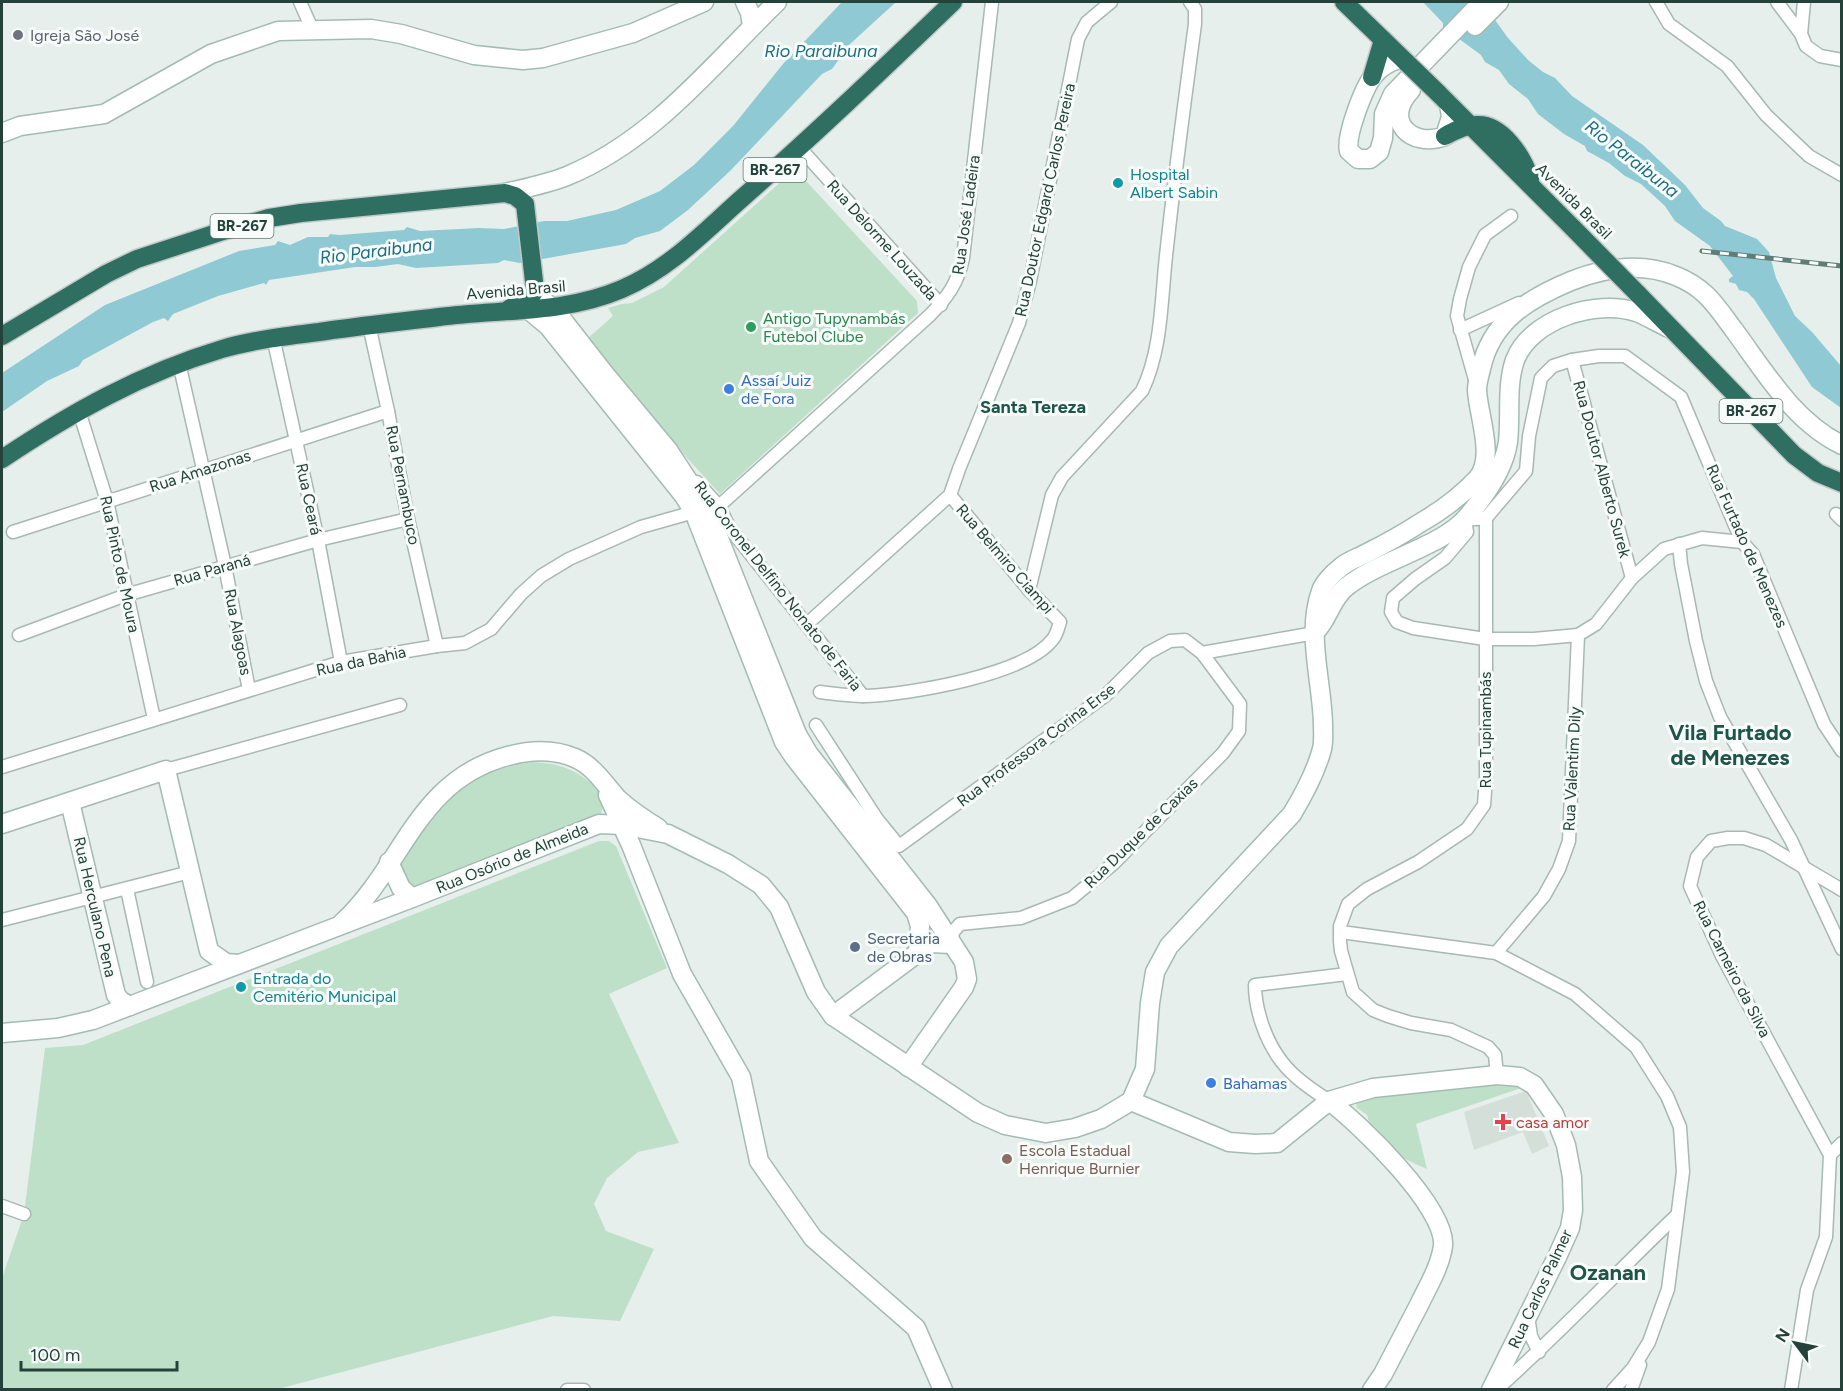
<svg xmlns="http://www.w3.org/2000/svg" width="1843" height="1391" viewBox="0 0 1843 1391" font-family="Figtree,sans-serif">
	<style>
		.built { fill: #d4dfda }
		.green { fill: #bfe0c8 }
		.water { fill: #8ec9d4 }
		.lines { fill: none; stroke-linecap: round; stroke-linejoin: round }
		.street-casing { stroke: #a8b8b2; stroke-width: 15 }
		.secondary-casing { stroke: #a4bbb3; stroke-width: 21 }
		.highway-casing { stroke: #c2cac8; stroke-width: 21 }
		.street { stroke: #fff; stroke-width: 12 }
		.secondary { stroke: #fff; stroke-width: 18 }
		.highway { stroke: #2f6f62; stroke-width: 18 }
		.rail-casing { stroke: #5f7d75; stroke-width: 5 }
		.rail { stroke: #f7fbf9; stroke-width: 3; stroke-dasharray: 9; stroke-linecap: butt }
		.highway-bridge-casing { stroke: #c2cac8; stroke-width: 21; stroke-linecap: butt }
		.highway-bridge { stroke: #2f6f62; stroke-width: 18 }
		.worship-dot { fill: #6b7280; stroke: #f7fbf9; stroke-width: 2 }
		.culture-dot { fill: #0f9aa8; stroke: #f7fbf9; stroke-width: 2 }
		.leisure-dot { fill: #2e9e5b; stroke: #f7fbf9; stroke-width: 2 }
		.shop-dot { fill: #3f7fe0; stroke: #f7fbf9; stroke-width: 2 }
		.service-dot { fill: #5c6f8a; stroke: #f7fbf9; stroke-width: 2 }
		.health-dot { fill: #e0444e; stroke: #f7fbf9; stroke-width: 2 }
		.education-dot { fill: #8d6e63; stroke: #f7fbf9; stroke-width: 2 }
		.labels { text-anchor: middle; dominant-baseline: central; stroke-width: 6; stroke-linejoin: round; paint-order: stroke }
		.shield { fill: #f7fbf9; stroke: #637a73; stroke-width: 1.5 }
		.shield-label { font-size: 15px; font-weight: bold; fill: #24423a }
		.worship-label { font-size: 16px; fill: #5b616d; stroke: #f7fbf9; text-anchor: start }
		.culture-label { font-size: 16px; fill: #0d838f; stroke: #f7fbf9; text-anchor: start }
		.street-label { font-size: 16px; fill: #24423a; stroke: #f7fbf9 }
		.leisure-label { font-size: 16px; fill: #27864d; stroke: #f7fbf9; text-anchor: start }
		.shop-label { font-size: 16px; fill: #366cbe; stroke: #f7fbf9; text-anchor: start }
		.service-label { font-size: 16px; fill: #4e5e75; stroke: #f7fbf9; text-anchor: start }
		.health-label { font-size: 16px; fill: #be3a42; stroke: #f7fbf9; text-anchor: start }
		.education-label { font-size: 16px; fill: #785e54; stroke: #f7fbf9; text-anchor: start }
		.water-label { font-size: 18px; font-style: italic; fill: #1c6f80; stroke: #f7fbf9 }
		.neighbourhood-label { font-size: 18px; font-weight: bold; fill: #1f5548; stroke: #f7fbf9 }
		.district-label { font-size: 22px; font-weight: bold; fill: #1f5548; stroke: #f7fbf9 }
	</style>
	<rect width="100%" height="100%" fill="#e6efeb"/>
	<polygon class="built" points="1526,1091 1549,1146 1532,1154 1523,1132 1474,1150 1464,1112"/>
	<g class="green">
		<polygon points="795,169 917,301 918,313 720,494 679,449 587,339 613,316 608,308 622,304 632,303 664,287"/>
		<path d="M531,762C541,763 551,763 560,766C577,771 599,785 605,801L600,816L413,889L402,880L401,864L407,851L445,798L486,772Z"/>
		<polygon points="599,841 609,841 616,846 667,968 609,994 679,1143 638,1152 607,1178 594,1204 606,1231 654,1249 620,1321 553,1316 278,1389 2,1390 2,1278 24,1214 45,1048 83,1045"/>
		<path d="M1497,1080L1524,1087L1416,1124L1427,1169C1403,1159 1373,1144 1367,1115L1356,1107L1358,1101L1372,1098V1092Z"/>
	</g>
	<g class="water">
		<polygon points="842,2 896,2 850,44 832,69 822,74 730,171 688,210 660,231 635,238 626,244 520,263 504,260 498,263 416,268 398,264 375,267 355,267 269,280 266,285 264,283 218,296 173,314 168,321 164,318 153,322 83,360 79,366 47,381 2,412 2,373 105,305 239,251 275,245 278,241 290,245 308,237 328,237 330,234 340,235 404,230 407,227 420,231 479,228 504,229 544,221 567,221 616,210 660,191 694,165 733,126 783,64"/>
		<polygon points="1423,2 1482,2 1508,38 1528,60 1543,72 1555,78 1572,96 1643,145 1685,185 1703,208 1721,221 1725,226 1757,239 1769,252 1776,278 1795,316 1812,332 1841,366 1841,408 1812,387 1754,299 1747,292 1739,290 1736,284 1729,282 1729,279 1733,276 1710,246 1675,221 1665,206 1641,184 1625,176 1609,163 1587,151 1585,146 1564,134 1538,114 1528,99 1509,84 1499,70 1485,62 1481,55 1443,27 1443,23"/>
	</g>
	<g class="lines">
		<defs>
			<g id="street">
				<polyline points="300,2 313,31"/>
				<polyline points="1656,2 1669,24 1727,66 1766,115 1809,156 1842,175"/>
				<polyline points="1777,2 1801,34 1806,46 1820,56 1842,60"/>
				<polyline points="1801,34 1804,2"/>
				<polyline points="800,148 941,305"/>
				<polyline points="369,325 388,411 408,519 437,646"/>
				<polyline points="1460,330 1519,303"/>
				<polyline points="273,337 318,540 341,662"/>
				<polyline points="1572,360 1632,578"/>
				<polyline points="179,363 225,566 249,690"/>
				<polyline points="1476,383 1457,316 1460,299 1469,267 1485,235 1511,216"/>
				<polyline points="79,411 107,501 154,719"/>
				<polyline points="697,482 719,506 729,527 863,696"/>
				<path d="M719,506L929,316C947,298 958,283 963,258L992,2"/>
				<polyline points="1836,514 1842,520"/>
				<polyline points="1486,518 1526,471 1529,436 1541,378 1553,366 1572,360 1599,356 1625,356 1681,397 1742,542 1753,554 1824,724 1842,751"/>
				<polyline points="13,532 388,411"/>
				<polyline points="1679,544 1681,564 1696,641 1706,681 1720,717 1791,840 1842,949"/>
				<path d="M1029,590L1052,495L1062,477L1142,391C1163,348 1161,294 1167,247C1175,173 1185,98 1195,24V9L1190,2"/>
				<polyline points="807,624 950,495 959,469 1019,323 1030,281 1078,39 1087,22 1111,2"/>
				<polyline points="19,635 126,595 318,540 408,519"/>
				<polyline points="1202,653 1315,633"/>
				<path d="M820,692C835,694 851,696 866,696C910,694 1026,675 1053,639C1057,634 1058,628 1060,622L1029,590L950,495"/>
				<polyline points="816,725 877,819 899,846 1106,695 1148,653 1170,641 1185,640 1202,653 1240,704 1239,731 1223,753 1113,864 1072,898 1021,918 960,924 953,932 951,944"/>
				<polyline points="2,767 341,662 437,646 465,643 491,629 521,594 541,576 569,559 641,527 694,512"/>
				<polyline points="166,770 400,705"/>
				<polyline points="127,889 147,982"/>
				<polyline points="2,920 190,872"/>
				<polyline points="1341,932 1496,953 1575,994 1636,1047 1667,1096 1680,1127 1683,1172 1668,1289 1649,1342 1633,1368 1613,1390"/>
				<polyline points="1496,953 1544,896 1559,869 1569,841 1578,635"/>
				<polyline points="1497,1075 1495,1055 1488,1047 1451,1030 1411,1023 1388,1016 1373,1010 1353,992 1341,951 1340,941 1340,926 1348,904 1367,889 1418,862 1467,829 1484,805 1486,778 1486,518 1465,520 1467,532 1445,558 1415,579 1393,598 1391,612 1397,622 1413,628 1485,639 1534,639 1578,635 1596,624 1632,578 1664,549 1702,538 1742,542"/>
				<path d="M1329,1101C1313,1090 1294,1078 1282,1062C1266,1042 1255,1010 1255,985L1347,974"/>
				<polyline points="1830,1155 1842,1143"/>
				<polyline points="2,1206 24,1214"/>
				<polyline points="1528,1316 1531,1336 1539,1352"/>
				<polyline points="567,1390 584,1390"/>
				<path d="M1496,1390C1559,1334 1616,1273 1677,1215"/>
				<polyline points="1631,1390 1640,1365"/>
				<polyline points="1791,1390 1807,1290 1826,1237 1830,1155 1722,956 1690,886 1697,857 1711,841 1728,838 1744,838 1766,845 1842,890"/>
			</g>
			<g id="secondary">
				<polyline points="745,2 750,13 752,26"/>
				<polyline points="1475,26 1499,2"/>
				<path d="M1402,58C1391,61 1381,66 1374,75C1364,87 1345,136 1349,151L1358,159H1370L1379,152L1383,138L1384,114L1393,94L1482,2"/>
				<path d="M1411,90C1382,120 1411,149 1445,136L1451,117L1449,104"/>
				<polyline points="2,133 20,126 104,114 211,54 278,31 371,29 401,34 474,55 523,60 543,58 633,33 704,2"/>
				<path d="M505,193C526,188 547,184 567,176C654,140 711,66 777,2"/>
				<polyline points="535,290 543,300 558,314 604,373 668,450 708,511 797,734 808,753 928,906 964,962 967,979 964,987 908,1067"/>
				<polyline points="529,310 548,326 684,496 694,512 784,742 794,757 916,913 920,926 918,952"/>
				<path d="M1316,631C1329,618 1331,599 1346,587C1379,560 1442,547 1467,517C1485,496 1504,470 1508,442C1511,415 1506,386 1515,360C1531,319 1596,299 1636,312C1647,316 1658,323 1669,328"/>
				<polyline points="608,795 631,845 682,974 741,1077 759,1161 813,1238 916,1328 943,1390"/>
				<polyline points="70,802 116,995 121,1001 130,1006"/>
				<polyline points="2,824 166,770 209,951 226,963 239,964"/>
				<polyline points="389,862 401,888 412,898"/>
				<path d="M342,923C404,866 416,780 508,756C530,750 554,749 575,758C594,766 605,785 618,799C630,810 645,820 658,828"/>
				<polyline points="833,1016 931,943 951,944"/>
				<polyline points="2,1033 58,1028 93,1020 412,898 599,824 622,825 668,834 728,864 761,885 779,907 816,992 833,1016 978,1113 1005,1125 1046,1133 1075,1128 1101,1119 1131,1101"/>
				<path d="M1131,1101L1145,1069L1150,1003L1155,972L1169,946L1292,814C1304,794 1316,772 1322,749C1324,741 1323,732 1323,724C1322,681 1306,633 1321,591C1323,584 1333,573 1340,568C1347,561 1358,558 1367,553C1385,544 1403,534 1420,523C1441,511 1460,497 1477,479C1496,458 1478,415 1477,390C1477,383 1479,376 1481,369C1491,321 1528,299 1571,281C1604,268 1642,262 1676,276C1706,288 1716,306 1734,330C1765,372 1794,422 1842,445"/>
				<polyline points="1131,1101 1229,1142 1255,1144 1277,1143 1329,1101 1373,1088 1497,1075 1520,1077 1534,1085 1554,1114 1566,1145 1572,1177 1573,1210 1570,1228 1557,1257 1491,1390"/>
				<path d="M1329,1101C1358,1122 1447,1208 1443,1246C1440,1267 1428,1286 1419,1305C1407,1328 1395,1351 1383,1374L1372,1390"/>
			</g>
			<g id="highway">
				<polyline points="1344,2 1407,63"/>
				<polyline points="1372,77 1383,40"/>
				<polyline points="1438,93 1573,228"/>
				<path d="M1445,136C1454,131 1465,125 1476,125C1502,123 1523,157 1530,179"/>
				<polyline points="1637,293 1794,455 1818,473 1842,483"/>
				<polyline points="2,336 106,274 137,259 223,231 269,218 301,213 505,193 515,196 525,204 535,290 530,298 510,308"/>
				<path d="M2,459C71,413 142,373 222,349C253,340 286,336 319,332C359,326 399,322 439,317C500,309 564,314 622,289C669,269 703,233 740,200C813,136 883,69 953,2"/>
			</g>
		</defs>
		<use href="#street" class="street-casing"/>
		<use href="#secondary" class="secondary-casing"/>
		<use href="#highway" class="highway-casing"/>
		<use href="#street" class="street"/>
		<use href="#secondary" class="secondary"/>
		<use href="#highway" class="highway"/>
		<defs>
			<polyline id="rail" points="1702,251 1842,266"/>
		</defs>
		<use href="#rail" class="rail-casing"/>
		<use href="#rail" class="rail"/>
		<defs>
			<g id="highway-bridge">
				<polyline points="1407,63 1438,93"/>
				<polyline points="1573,228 1637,293"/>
			</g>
		</defs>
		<use href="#highway-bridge" class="highway-bridge-casing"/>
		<use href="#highway-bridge" class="highway-bridge"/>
	</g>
	<circle class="worship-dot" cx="18" cy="35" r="6"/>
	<g class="culture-dot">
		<circle cx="1118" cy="183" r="6"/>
		<circle cx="241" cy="987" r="6"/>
	</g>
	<circle class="leisure-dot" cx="751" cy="327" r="6"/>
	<g class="shop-dot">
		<circle cx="729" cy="389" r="6"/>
		<circle cx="1211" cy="1083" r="6"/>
	</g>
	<circle class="service-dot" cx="855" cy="947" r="6"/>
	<path class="health-dot" d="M1500 1113h6v6h6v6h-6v6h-6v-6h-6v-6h6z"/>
	<circle class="education-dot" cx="1007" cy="1159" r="6"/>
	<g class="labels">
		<g class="shield">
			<rect x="743.5" y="158" width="63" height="24" rx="4.5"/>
			<rect x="210.5" y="214" width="63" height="24" rx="4.5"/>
			<rect x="1719.5" y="399" width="63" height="24" rx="4.5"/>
		</g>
		<g class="shield-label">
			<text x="775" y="170">BR-267</text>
			<text x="242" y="226">BR-267</text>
			<text x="1751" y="411">BR-267</text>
		</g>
		<g class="worship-label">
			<text x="30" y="35">Igreja São José</text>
		</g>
		<g class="culture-label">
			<text x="1130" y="174">Hospital<tspan x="1130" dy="18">Albert Sabin</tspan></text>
			<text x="253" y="978">Entrada do<tspan x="253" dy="18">Cemitério Municipal</tspan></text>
		</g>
		<g class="street-label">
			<text transform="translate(1045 200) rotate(-78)">Rua Doutor Edgard Carlos Pereira</text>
			<text transform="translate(1574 201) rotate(45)">Avenida Brasil</text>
			<text transform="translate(966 215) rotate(-82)">Rua José Ladeira</text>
			<text transform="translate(882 240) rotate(48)">Rua Delorme Louzada</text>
			<text transform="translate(516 290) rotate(-5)">Avenida Brasil</text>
			<text transform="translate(1602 469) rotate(75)">Rua Doutor Alberto Surek</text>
			<text transform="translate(200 471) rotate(-18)">Rua Amazonas</text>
			<text transform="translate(403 485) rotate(79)">Rua Pernambuco</text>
			<text transform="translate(309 499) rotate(78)">Rua Ceará</text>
			<text transform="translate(1747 546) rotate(66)">Rua Furtado de Menezes</text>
			<text transform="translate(1005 559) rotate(49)">Rua Belmiro Ciampi</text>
			<text transform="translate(120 564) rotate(78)">Rua Pinto de Moura</text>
			<text transform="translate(212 570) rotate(-16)">Rua Paraná</text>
			<text transform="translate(778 586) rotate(52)">Rua Coronel Delfino Nonato de Faria</text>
			<text transform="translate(238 632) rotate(79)">Rua Alagoas</text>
			<text transform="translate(361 661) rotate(-12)">Rua da Bahia</text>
			<text transform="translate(1485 730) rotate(-90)">Rua Tupinambás</text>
			<text transform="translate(1036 745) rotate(-37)">Rua Professora Corina Erse</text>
			<text transform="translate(1572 769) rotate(-87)">Rua Valentim Dily</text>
			<text transform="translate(1141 833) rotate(-44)">Rua Duque de Caxias</text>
			<text transform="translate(512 858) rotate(-22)">Rua Osório de Almeida</text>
			<text transform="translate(95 907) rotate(77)">Rua Herculano Pena</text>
			<text transform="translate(1732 969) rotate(63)">Rua Carneiro da Silva</text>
			<text transform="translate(1540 1289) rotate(-65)">Rua Carlos Palmer</text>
		</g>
		<g class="leisure-label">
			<text x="763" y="318">Antigo Tupynambás<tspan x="763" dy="18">Futebol Clube</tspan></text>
		</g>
		<g class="shop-label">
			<text x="741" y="380">Assaí Juiz<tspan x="741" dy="18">de Fora</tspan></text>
			<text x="1223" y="1083">Bahamas</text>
		</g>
		<g class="service-label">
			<text x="867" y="938">Secretaria<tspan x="867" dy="18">de Obras</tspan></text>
		</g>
		<g class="health-label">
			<text x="1516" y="1122">casa amor</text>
		</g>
		<g class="education-label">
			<text x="1019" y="1150">Escola Estadual<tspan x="1019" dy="18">Henrique Burnier</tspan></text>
		</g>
		<g class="water-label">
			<text x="821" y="51">Rio Paraibuna</text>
			<text transform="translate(1632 159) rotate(38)">Rio Paraibuna</text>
			<text transform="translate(376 251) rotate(-7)">Rio Paraibuna</text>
		</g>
		<g class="neighbourhood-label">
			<text x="1033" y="407">Santa Tereza</text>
		</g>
		<g class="district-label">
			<text x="1730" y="732">Vila Furtado<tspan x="1730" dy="25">de Menezes</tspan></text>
			<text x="1608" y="1272">Ozanan</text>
		</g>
	</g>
	<rect width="1843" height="1391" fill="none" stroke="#24423a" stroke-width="6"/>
	<g transform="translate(1795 1343) rotate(302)" stroke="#f7fbf9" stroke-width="4.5" paint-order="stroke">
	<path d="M0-4.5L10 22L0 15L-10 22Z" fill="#24423a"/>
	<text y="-9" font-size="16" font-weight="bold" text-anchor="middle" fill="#24423a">N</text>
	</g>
	<path d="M21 1361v9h156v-9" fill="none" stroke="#24423a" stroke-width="3"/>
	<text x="30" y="1361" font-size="18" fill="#24423a" stroke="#f7fbf9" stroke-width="4.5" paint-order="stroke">100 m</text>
</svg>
